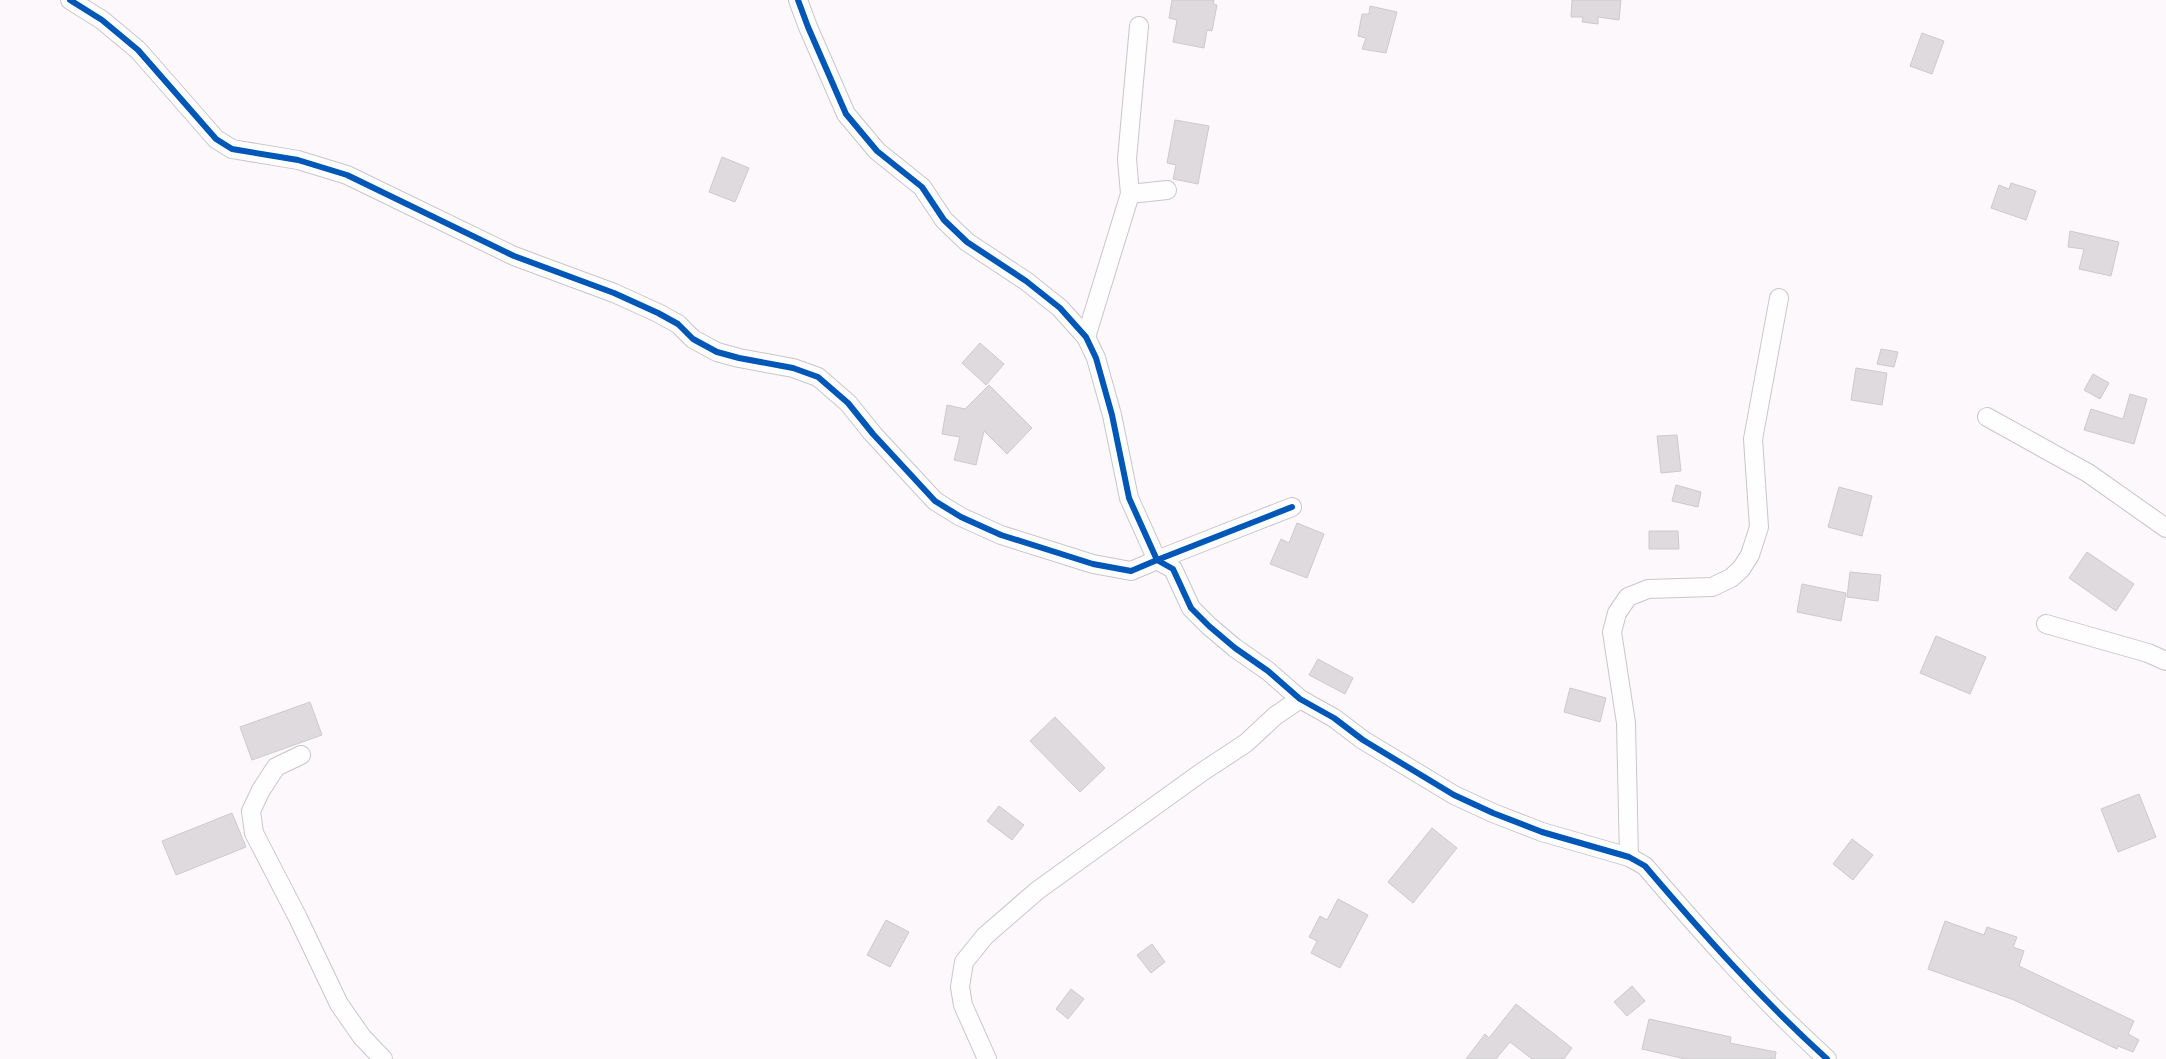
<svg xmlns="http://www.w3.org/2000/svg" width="2166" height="1059" viewBox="0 0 2166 1059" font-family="Barlow,sans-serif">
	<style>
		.building { fill: #dedadd; stroke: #cdcacc }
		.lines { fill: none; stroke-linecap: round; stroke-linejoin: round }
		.street-casing { stroke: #c9c6c8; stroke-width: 20 }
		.street { stroke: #fffefe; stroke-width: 18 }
		.cycleway-casing { stroke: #fff; stroke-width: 9 }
		.cycleway { stroke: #0057b8; stroke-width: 6 }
	</style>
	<rect width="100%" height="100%" fill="#fdf8fb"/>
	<g class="building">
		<polygon points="1172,0 1214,0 1213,4 1217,5 1212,31 1207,30 1204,48 1173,42 1177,20 1169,18"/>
		<polygon points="1572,0 1621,0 1619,20 1598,17 1598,24 1582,22 1583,17 1571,17"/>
		<polygon points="1370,6 1397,12 1386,53 1362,49 1366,38 1358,36 1362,14 1369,14"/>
		<polygon points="1922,33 1944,41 1932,74 1910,66"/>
		<polygon points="1175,120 1209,126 1198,184 1173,179 1176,165 1167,163"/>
		<polygon points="722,157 749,168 735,202 709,192"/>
		<polygon points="2011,183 2036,191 2026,220 1991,208 1999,185 2009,189"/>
		<polygon points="2070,231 2119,242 2111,276 2079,269 2084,249 2068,247"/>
		<polygon points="980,343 1004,364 986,385 962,363"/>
		<polygon points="1881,349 1898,352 1894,367 1877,364"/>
		<polygon points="1856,368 1887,373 1882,405 1851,400"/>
		<polygon points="2093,374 2109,383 2100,399 2084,390"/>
		<polygon points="989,385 1032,428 1007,454 984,431 976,465 954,460 960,437 942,434 947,405 965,409"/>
		<polygon points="2130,394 2147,399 2134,444 2084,430 2091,409 2123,419"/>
		<polygon points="1677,435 1681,471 1661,473 1657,436"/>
		<polygon points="1676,485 1701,492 1698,507 1672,501"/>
		<polygon points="1839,487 1872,496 1862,536 1828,527"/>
		<polygon points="1297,523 1324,534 1307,578 1270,564 1281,539 1289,543"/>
		<polygon points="1649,531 1678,531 1679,549 1649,549"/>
		<polygon points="2087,552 2134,584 2116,611 2069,578"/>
		<polygon points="1850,572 1881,575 1878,601 1847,597"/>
		<polygon points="1802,584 1846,593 1841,621 1797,612"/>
		<polygon points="1936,636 1986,657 1970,694 1920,673"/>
		<polygon points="1318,659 1353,678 1345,694 1309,675"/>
		<polygon points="1570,688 1606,698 1600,722 1564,712"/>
		<polygon points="310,702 322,735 252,760 240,727"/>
		<polygon points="1055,717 1105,768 1080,792 1030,741"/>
		<polygon points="2139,794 2156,837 2118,852 2101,809"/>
		<polygon points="999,806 1024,825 1012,840 987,821"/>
		<polygon points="232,813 246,847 176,875 162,841"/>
		<polygon points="1432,828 1457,848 1413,903 1388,882"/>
		<polygon points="1852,839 1873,855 1853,880 1833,864"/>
		<polygon points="1338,899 1368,915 1340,968 1311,953 1317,941 1309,937 1320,916 1327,920"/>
		<polygon points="886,920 909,932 890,967 867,955"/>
		<polygon points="1945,921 1984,935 1987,927 2017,937 2013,947 2024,951 2019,966 2134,1021 2128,1034 2139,1040 2133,1052 2118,1046 2117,1049 2014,1000 1928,969"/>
		<polygon points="1152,944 1165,962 1151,973 1137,955"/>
		<polygon points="1632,986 1645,1001 1627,1016 1614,1002"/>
		<polygon points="1071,989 1084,999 1068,1019 1056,1009"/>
		<polygon points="1516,1004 1572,1048 1564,1059 1532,1059 1510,1042 1496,1059 1466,1059 1485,1034 1489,1038"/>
		<polygon points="1649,1019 1731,1037 1730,1043 1776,1052 1775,1059 1685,1059 1642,1049"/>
	</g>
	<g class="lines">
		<defs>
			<g id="street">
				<path d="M70,0L102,20L138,50L216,139L232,149L298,160L347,175L514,256L614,293L658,313L678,324L693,339L717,352L739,358L793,368L818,377L848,403L873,434L935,501L961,517L1001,535L1093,564L1131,571L1157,560L1173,569L1191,608L1209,626L1235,648L1268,671L1300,699L1334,718L1363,740L1454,795L1493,813L1542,832L1629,857L1645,866C1703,934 1761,999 1827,1059"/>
				<polyline points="798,0 808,27 846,114 877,151 922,187 944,220 967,242 1026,281 1060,308 1086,337 1096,358 1112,415 1129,498 1157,560 1292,507"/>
				<polyline points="1130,194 1167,190"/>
				<polyline points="1086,337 1130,194 1127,159 1139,26"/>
				<polyline points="1987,417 2088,473 2166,528"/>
				<polyline points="2046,624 2148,653 2166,661"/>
				<polyline points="301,755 276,767 261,790 251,811 254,833 298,918 339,1004 362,1037 383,1059"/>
				<polyline points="1629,857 1626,723 1612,632 1617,613 1628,597 1648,589 1712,587 1731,578 1741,569 1750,555 1759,527 1753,439 1779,298"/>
				<polyline points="987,1059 963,1005 960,987 964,962 985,936 1038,890 1202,772 1246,743 1275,716 1300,699"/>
			</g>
		</defs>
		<use href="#street" class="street-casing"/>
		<use href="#street" class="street"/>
		<defs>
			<g id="cycleway">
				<path d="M70,0L102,20L138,50L216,139L232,149L298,160L347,175L514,256L614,293L658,313L678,324L693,339L717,352L739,358L793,368L818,377L848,403L873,434L935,501L961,517L1001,535L1093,564L1131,571L1157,560L1173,569L1191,608L1209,626L1235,648L1268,671L1300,699L1334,718L1363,740L1454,795L1493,813L1542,832L1629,857L1645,866C1703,934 1761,999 1827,1059"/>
				<polyline points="798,0 808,27 846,114 877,151 922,187 944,220 967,242 1026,281 1060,308 1086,337 1096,358 1112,415 1129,498 1157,560 1292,507"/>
			</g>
		</defs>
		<use href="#cycleway" class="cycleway-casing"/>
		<use href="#cycleway" class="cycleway"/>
	</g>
</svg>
